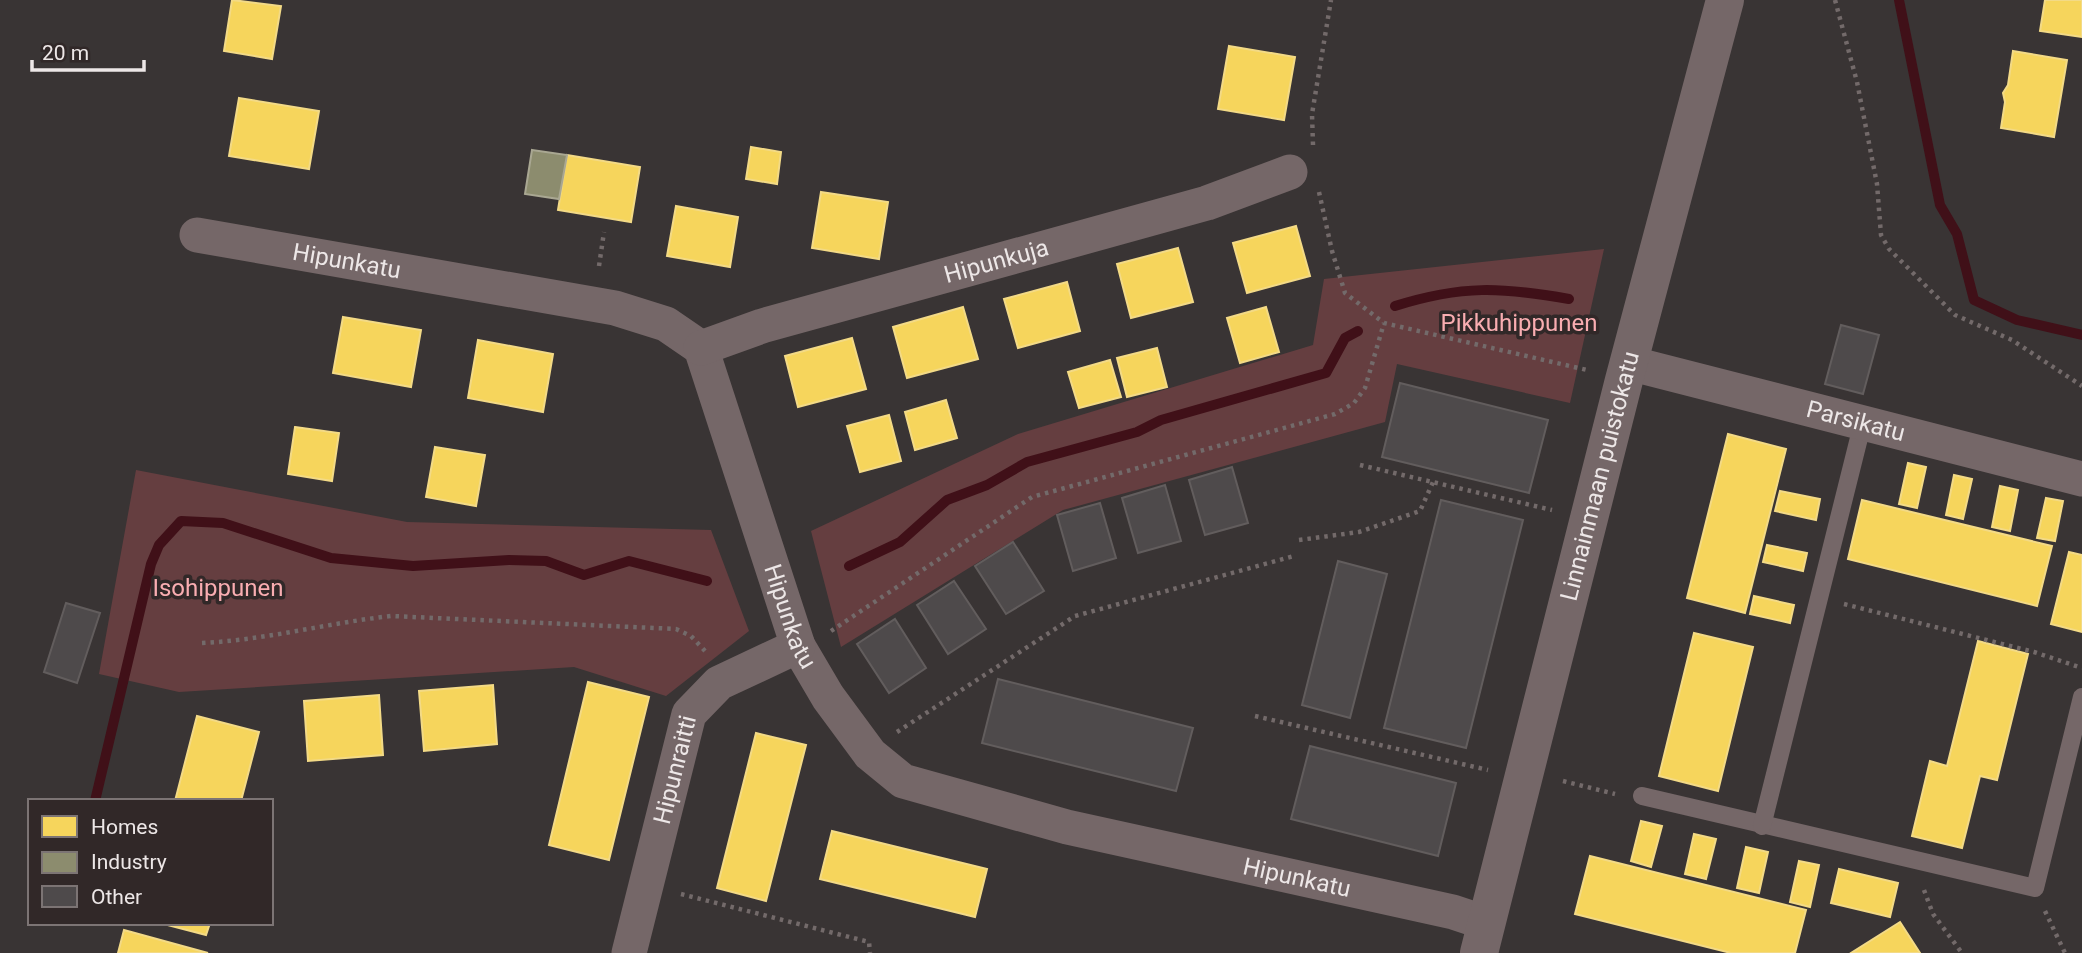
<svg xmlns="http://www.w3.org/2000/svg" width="2082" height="953" viewBox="0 0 2082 953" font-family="Roboto,sans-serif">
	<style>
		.green { fill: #653e40 }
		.homes { fill: #f6d55c; stroke: #f3da86; stroke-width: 2 }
		.industry { fill: #8c8c6e; stroke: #a9a792; stroke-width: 2 }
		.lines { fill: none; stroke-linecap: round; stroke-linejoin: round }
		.stream { stroke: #401018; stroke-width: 10 }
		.building { fill: #4e4a4b; stroke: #625d5d; stroke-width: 2 }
		.path { stroke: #736a6a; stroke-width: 4.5; stroke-dasharray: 3.5 5; stroke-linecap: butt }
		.service { stroke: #756768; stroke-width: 18 }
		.minor { stroke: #756768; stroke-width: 35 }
		.tertiary { stroke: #756768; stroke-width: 38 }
		.labels { text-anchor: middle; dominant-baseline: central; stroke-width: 7; stroke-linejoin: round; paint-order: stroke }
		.street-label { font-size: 24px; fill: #ede7e7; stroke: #312828 }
		.park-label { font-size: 24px; fill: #f9adb1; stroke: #312828 }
	</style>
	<rect width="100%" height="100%" fill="#393434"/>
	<g class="green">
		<polygon points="1604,249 1570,403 1397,364 1385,422 1063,510 841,647 811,531 1018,434 1313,345 1324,279"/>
		<polygon points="136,470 407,522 711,530 749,631 666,696 574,667 179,692 99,674"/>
	</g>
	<g class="homes">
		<polygon points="232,0 281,6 272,59 224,51"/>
		<polygon points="2045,0 2082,0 2082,37 2040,31"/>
		<polygon points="1229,46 1295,57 1284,120 1218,109"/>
		<polygon points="2013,51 2067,60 2054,137 2001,128 2005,102 2003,93 2008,85"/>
		<polygon points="239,98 319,111 309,169 229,156"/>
		<polygon points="751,147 781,152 777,184 746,179"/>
		<polygon points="567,155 640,167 631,222 558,210"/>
		<polygon points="821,192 888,202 879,259 812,248"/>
		<polygon points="676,206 738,217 730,267 667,256"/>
		<polygon points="1296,226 1310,276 1247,293 1233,243"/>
		<polygon points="1178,248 1193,302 1131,318 1117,264"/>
		<polygon points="1067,282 1080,331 1018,348 1004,299"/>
		<polygon points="963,307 978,359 907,378 893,327"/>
		<polygon points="1266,307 1279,352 1240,363 1227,318"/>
		<polygon points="343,317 421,330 411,387 333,373"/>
		<polygon points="852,338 866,389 798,407 785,356"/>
		<polygon points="478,340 553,354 543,412 468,398"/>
		<polygon points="1157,348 1167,387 1127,397 1117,358"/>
		<polygon points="1110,360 1121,397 1079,408 1068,372"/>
		<polygon points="946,400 957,438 915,450 905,412"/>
		<polygon points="889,415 901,461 860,472 847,426"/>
		<polygon points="295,427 339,433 332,481 288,474"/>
		<polygon points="1728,434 1786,449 1745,613 1687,598"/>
		<polygon points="435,447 485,455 476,506 426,497"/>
		<polygon points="1908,463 1926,467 1917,508 1899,504"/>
		<polygon points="1954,475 1972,479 1963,519 1946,515"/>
		<polygon points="2000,486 2018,490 2010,531 1992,527"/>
		<polygon points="1780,491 1820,499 1816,520 1775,511"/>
		<polygon points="2046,498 2063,501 2055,541 2037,538"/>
		<polygon points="1862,500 2052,546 2037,606 1848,559"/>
		<polygon points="1767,545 1807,553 1803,571 1763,562"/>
		<polygon points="2069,552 2082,555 2082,632 2051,624"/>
		<polygon points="1754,596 1794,605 1790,623 1750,614"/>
		<polygon points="1694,633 1753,647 1718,791 1659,776"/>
		<polygon points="1978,641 2028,654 1997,780 1980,776 1962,848 1912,836 1930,761 1947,766"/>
		<polygon points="588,682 649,697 609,860 549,845"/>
		<polygon points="493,685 497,744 424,751 419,691"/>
		<polygon points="379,695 383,755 308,761 304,701"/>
		<polygon points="197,716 259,732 241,801 175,801"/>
		<polygon points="756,733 806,745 766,901 717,888"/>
		<polygon points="1641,821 1662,826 1651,867 1631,861"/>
		<polygon points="832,831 987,869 975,917 820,879"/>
		<polygon points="1694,834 1716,839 1706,879 1685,874"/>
		<polygon points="1746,847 1768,852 1759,893 1737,888"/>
		<polygon points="1590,856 1806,910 1795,953 1731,953 1575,914"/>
		<polygon points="1799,861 1819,865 1810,907 1790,902"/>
		<polygon points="1839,869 1898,883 1890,917 1831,903"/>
		<polygon points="1900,922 1920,953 1851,953"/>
		<polygon points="160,923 210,923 206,935"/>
		<polygon points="124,930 208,953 118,953"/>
	</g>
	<polygon class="industry" points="532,150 567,155 559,199 525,194"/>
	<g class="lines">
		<g class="stream">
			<polyline points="1899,0 1940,205 1957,234 1974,300 2017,320 2082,335"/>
			<path d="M1395,306C1462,285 1501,287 1569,299"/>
			<polyline points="849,566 900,542 947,500 987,485 1027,462 1137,432 1161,420 1326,373 1345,338 1358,331"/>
			<polyline points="95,801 151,564 159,545 181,521 223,523 331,558 413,566 509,560 546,561 584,575 629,561 707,581"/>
		</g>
	</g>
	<g class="building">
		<polygon points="1841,325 1879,335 1863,394 1825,384"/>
		<polygon points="1400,383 1548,420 1529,493 1382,457"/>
		<polygon points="1232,467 1248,523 1205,535 1189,480"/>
		<polygon points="1165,485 1181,541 1138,553 1122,498"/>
		<polygon points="1441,500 1523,520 1466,748 1384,728"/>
		<polygon points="1100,503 1116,558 1073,571 1057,515"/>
		<polygon points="1013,542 1044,591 1006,614 975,566"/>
		<polygon points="1338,561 1387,574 1350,718 1302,705"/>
		<polygon points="954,581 986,629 948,654 917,605"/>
		<polygon points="66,603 100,613 77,683 44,672"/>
		<polygon points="895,619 926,668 889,693 857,644"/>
		<polygon points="998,679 1193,728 1176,791 982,743"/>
		<polygon points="1310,746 1456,783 1438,856 1291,819"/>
	</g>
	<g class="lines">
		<g class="path">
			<polyline points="1835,0 1857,82 1877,184 1881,235 1889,249 1955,315 2012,340 2082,386"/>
			<polyline points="1313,145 1312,114 1331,0"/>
			<polyline points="1319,192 1332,251 1345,293 1384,323 1587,370"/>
			<polyline points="599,266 604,232"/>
			<polyline points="1360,465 1552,510"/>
			<polyline points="1299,540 1359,532 1420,511 1433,482"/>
			<polyline points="1844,604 2034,652 2082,668"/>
			<polyline points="831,631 1032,497 1335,414 1354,403 1365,388 1384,323"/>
			<path d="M202,643C266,640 327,623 391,616L676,629L691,636L705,651"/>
			<polyline points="1255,716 1488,770"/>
			<polyline points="897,732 1075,616 1294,556"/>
			<polyline points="1563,781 1615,794"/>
			<polyline points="1924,890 1933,914 1962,953"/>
			<polyline points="681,894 869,942 870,953"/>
			<polyline points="2045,911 2065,953"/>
		</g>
		<g class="service">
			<polyline points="1642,796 2035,888 2082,697"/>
			<polyline points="1762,826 1863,422"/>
		</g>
		<g class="minor">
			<path id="s1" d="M197,235L615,308L666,324L701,348L798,646L828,697L870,754L903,781L1067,827L1453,912L1486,923"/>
			<path id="s2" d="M701,348L762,326L1207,203L1290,172"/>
			<path id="s3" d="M1629,363L2082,479"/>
			<path id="s4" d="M629,953L689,714L719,683L798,646"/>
		</g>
		<path class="tertiary" id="s5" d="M1479,953L1624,380L1725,0"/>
	</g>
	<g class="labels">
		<g class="street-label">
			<text stroke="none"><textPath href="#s2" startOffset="308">Hipunkuja</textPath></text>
			<text stroke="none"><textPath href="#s1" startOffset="152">Hipunkatu</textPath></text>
			<text stroke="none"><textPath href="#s3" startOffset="234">Parsikatu</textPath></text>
			<text stroke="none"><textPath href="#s5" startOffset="492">Linnainmaan puistokatu</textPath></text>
			<text stroke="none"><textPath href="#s1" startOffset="803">Hipunkatu</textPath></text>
			<text stroke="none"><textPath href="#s4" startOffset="189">Hipunraitti</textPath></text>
			<text stroke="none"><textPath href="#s1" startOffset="1412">Hipunkatu</textPath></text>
		</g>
		<g class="park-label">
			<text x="1519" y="323">Pikkuhippunen</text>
			<text x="218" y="588">Isohippunen</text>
		</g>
	</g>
	<rect x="28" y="799" width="245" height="126" fill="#312828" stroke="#7c7474" stroke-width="2"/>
	<rect x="42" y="816" width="35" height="21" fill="#f6d55c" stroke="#7c7474" stroke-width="2"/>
	<text x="91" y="834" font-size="21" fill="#ede7e7">Homes</text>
	<rect x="42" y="852" width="35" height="21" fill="#8c8c6e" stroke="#7c7474" stroke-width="2"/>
	<text x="91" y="869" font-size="21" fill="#ede7e7">Industry</text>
	<rect x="42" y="886" width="35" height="21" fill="#4e4a4b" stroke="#7c7474" stroke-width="2"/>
	<text x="91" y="904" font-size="21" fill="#ede7e7">Other</text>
	<path d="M32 60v10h112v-10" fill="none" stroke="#ede7e7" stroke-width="3.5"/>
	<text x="42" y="60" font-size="21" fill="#ede7e7" stroke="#312828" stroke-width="5" paint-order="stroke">20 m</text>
</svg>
